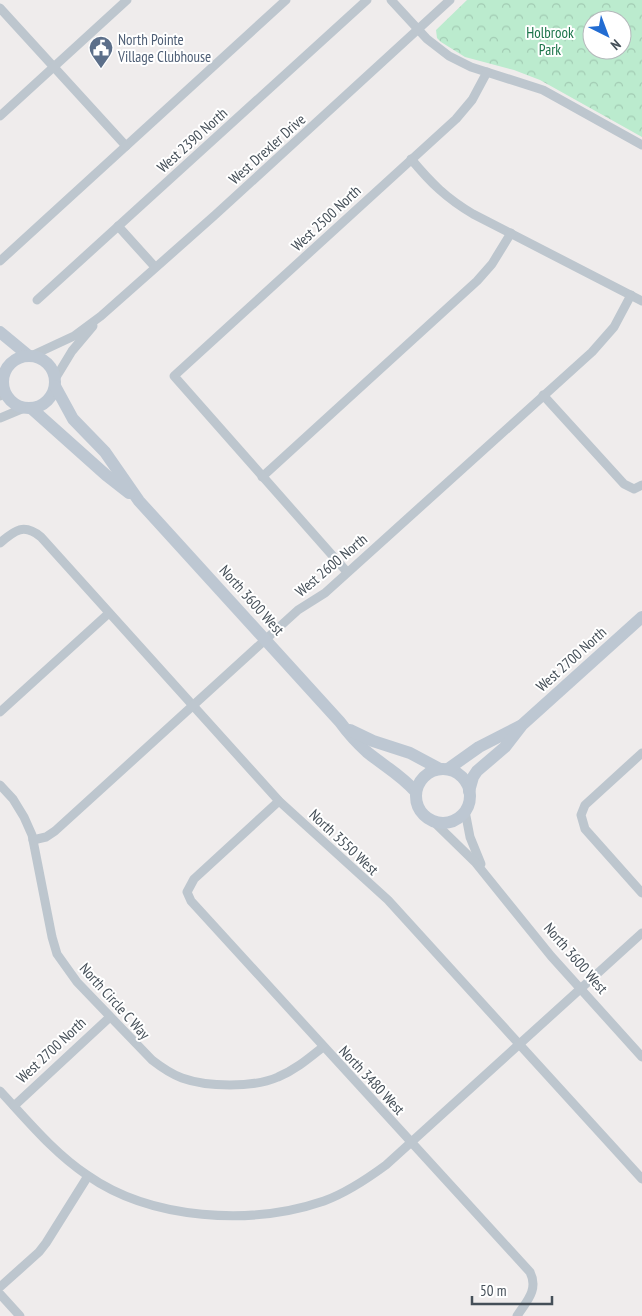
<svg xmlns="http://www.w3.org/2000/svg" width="642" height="1316" viewBox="0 0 642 1316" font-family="'PT Sans Narrow',sans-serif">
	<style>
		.park { fill: url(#park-crowns); fill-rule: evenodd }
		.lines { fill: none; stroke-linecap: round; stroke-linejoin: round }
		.street { stroke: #bdc6ce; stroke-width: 9 }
		.secondary { stroke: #bdc7d2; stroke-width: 12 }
		.labels { text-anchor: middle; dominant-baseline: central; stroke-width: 4; stroke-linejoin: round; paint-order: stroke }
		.park-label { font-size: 15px; fill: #1b7449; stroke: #fff }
		.service-label { font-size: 15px; fill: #4e5e75; stroke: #fff; text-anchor: start }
		.street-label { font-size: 15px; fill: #454f58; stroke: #fff }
	</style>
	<defs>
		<pattern id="park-crowns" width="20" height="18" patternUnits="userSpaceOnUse" patternTransform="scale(1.25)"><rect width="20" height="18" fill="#bbebce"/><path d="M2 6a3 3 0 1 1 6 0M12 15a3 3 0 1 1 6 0" fill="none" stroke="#a2cbb3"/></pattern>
	</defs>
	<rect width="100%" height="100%" fill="#efecec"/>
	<path class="park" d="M467,0H642V137L540,80L514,70L465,57L441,42L437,38L436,30ZM592,20H622V50H592Z"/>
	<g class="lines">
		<g class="street">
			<polyline points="391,0 427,39 449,56 471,67 543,90 642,145"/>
			<polyline points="0,8 126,146"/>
			<polyline points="0,116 127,0"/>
			<path d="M411,159C431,183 446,198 473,214L642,301"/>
			<polyline points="118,226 155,267"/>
			<polyline points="0,261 286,0"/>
			<polyline points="37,300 367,0"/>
			<polyline points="31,356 74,336 101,316 215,215 450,0"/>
			<polyline points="55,379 72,351 93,326"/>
			<polyline points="543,395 624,484 634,489 642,485"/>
			<polyline points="0,396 3,383"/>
			<polyline points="0,418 24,408"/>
			<polyline points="262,477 477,281 492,264 511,233"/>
			<path d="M0,543C15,530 24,523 41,537L279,801L388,900L642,1179"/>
			<polyline points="347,572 174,376 456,119 472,100 487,72"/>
			<polyline points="0,712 109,613"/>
			<polyline points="642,753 585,805 581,815 585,829 642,893"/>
			<path d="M0,785L13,799L24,817L32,835L52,937L57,954L77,982L152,1060C161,1067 171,1074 182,1078C207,1087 253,1088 278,1077C295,1070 308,1059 323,1047"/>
			<path d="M279,801L194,879L187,892L191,901L530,1272C539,1290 526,1302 517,1316"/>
			<polyline points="465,811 470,837 481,864"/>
			<polyline points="433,821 475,862 551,956 642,1057"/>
			<polyline points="33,840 46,837 55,831 298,610 325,593 592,352 614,327 631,295"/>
			<path d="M0,1091C28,1121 53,1152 87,1175C151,1220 251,1226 324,1201C346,1193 367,1179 386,1165L642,933"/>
			<polyline points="14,1106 110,1017"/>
			<polyline points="0,1287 39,1252 46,1243 88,1176"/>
			<polyline points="0,1294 20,1316"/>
		</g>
		<g class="secondary">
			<polyline points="0,332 29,356"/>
			<circle cx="29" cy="382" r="26"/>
			<path d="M55,386L73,419L105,452L139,501L340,722C348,733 357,743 367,752C384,766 400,774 416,792"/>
			<polyline points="31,408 106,475 129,493"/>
			<polyline points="350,730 373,741 410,753 440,769"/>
			<circle cx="443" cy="796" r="27"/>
			<polyline points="448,769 479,747 520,726"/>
			<polyline points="469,791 473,777 477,771 505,747 522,725 642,617"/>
		</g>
	</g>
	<defs>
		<symbol id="civic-pin" viewBox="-11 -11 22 30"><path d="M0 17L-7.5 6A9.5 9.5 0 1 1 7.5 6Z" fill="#5c6f8a" stroke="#fff"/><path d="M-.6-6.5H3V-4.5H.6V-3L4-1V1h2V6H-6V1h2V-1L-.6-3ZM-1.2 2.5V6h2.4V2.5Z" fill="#fff"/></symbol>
	</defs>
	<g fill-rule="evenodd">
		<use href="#civic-pin" x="87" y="34" width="28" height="38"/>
	</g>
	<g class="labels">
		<g class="park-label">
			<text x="550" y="32">Holbrook<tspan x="550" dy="17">Park</tspan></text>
		</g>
		<g class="service-label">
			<text x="118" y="39">North Pointe<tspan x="118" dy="17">Village Clubhouse</tspan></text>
		</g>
		<g class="street-label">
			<text transform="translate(192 140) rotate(-42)">West 2390 North</text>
			<text transform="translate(267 149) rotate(-42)">West Drexler Drive</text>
			<text transform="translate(326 218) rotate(-43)">West 2500 North</text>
			<text transform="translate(331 565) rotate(-40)">West 2600 North</text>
			<text transform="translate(252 600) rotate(48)">North 3600 West</text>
			<text transform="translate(571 659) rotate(-42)">West 2700 North</text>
			<text transform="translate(344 842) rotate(43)">North 3550 West</text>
			<text transform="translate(576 958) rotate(49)">North 3600 West</text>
			<text transform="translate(115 1001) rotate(48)">North Circle C Way</text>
			<text transform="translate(51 1050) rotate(-43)">West 2700 North</text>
			<text transform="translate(372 1080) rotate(47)">North 3480 West</text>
		</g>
	</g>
	<g transform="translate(607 35) rotate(138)"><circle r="24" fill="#ffffff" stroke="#b5b9bc"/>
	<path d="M0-4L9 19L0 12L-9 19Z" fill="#226cd2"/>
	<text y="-8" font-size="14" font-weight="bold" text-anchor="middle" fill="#454f58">N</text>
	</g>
	<path d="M472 1296v8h80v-8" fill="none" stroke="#454f58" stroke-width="2.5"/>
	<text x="480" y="1296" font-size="15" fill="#454f58" stroke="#ffffff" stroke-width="4" paint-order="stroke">50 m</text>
</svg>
